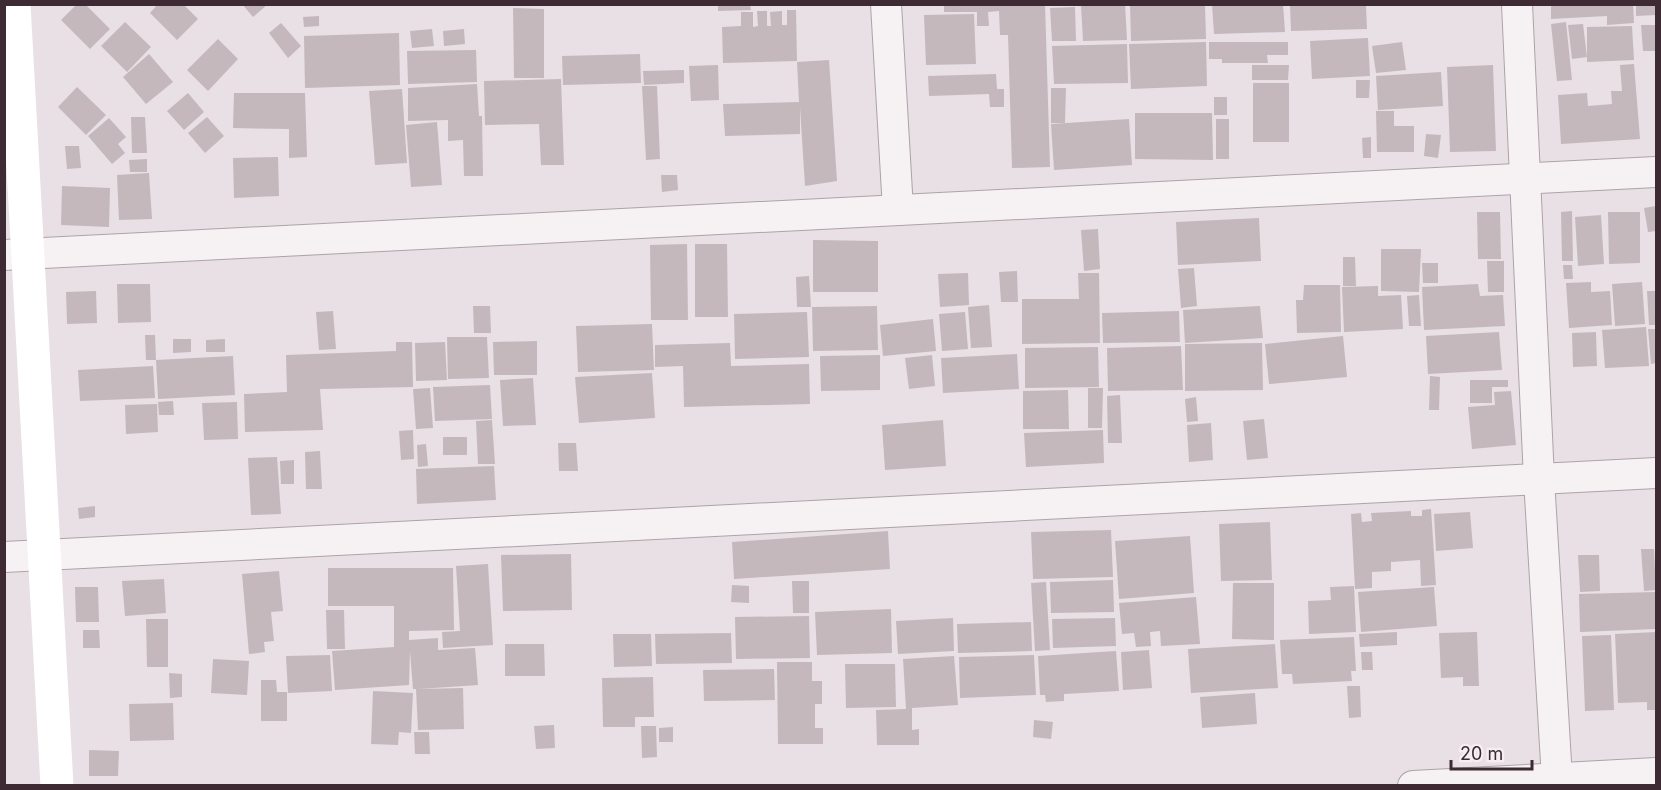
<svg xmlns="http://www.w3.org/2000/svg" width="1661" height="790" viewBox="0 0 1661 790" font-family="Inter,sans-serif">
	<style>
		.building { fill: #c4b8bd }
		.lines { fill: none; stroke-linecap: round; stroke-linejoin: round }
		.street-casing { stroke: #aea2a8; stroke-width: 32 }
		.street { stroke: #f6f2f4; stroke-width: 30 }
		.secondary { stroke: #fff; stroke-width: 33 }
	</style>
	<rect width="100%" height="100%" fill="#e8e0e4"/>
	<g class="building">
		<polygon points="77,4 85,4 110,29 90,49 61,20"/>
		<polygon points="158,4 183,4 198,19 177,40 150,13"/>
		<polygon points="242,4 268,4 253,17"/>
		<polygon points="718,4 750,4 751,10 718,11"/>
		<polygon points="944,4 1045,4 1050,167 1012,168 1008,35 1000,35 999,11 988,12 989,26 977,26 977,12 944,12"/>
		<polygon points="1097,4 1125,4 1127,40 1083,41 1081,6"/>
		<polygon points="1130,4 1205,4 1206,39 1131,41"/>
		<polygon points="1212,4 1283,4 1285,32 1214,34"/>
		<polygon points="1551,4 1633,4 1634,23 1607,25 1607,16 1551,19"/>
		<polygon points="1636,4 1656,4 1656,15 1636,16"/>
		<polygon points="1290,5 1366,5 1367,29 1291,31"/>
		<polygon points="1075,7 1076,41 1052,41 1050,8"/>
		<polygon points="513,8 544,9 544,78 514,78"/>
		<polygon points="787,10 796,10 797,61 723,63 722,27 741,26 741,12 753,12 753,27 758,26 757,11 767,11 767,26 771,26 770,12 782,11 782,25 787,25"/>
		<polygon points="974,14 976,64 926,65 924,15"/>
		<polygon points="319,16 319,26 304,27 303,17"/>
		<polygon points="125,22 151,47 127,72 101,46"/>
		<polygon points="1566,22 1572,80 1557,81 1551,24"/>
		<polygon points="281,23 301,46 288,58 269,33"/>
		<polygon points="1583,24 1587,57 1572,59 1568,25"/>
		<polygon points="1641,25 1656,25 1656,51 1643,51"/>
		<polygon points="1632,26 1634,60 1587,62 1587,27"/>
		<polygon points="432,29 434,46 412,48 410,31"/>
		<polygon points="464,29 465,44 444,46 443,31"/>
		<polygon points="399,33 400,85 305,88 304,36"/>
		<polygon points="1368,38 1370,76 1312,79 1310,41"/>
		<polygon points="218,39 238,59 208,91 187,70"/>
		<polygon points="1206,42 1207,86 1131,89 1129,44"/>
		<polygon points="1209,42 1288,42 1288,55 1267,55 1268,63 1222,63 1222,59 1209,59"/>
		<polygon points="1402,42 1406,70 1376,73 1372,46"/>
		<polygon points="1127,44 1128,83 1054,84 1052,46"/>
		<polygon points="476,50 477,82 408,84 407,51"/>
		<polygon points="149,54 173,82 146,104 123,77"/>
		<polygon points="640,54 641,83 563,85 562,56"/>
		<polygon points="829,60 837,181 805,186 800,107 800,134 725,136 723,104 799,102 797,62"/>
		<polygon points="1634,64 1640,139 1561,144 1558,95 1587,93 1588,106 1612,104 1611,91 1622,91 1620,65"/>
		<polygon points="718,65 719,100 691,101 689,66"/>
		<polygon points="1252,65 1289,65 1288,80 1252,80"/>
		<polygon points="1493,65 1496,151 1450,152 1447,67"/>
		<polygon points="684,70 684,83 644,85 643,71"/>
		<polygon points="1441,72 1443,106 1378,110 1376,76"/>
		<polygon points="996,74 997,89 1004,89 1004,107 990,107 989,94 929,96 928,76"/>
		<polygon points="561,79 564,165 541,165 539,124 485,125 484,81"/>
		<polygon points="1356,80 1370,80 1369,98 1356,98"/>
		<rect x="1253" y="83" width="36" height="59"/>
		<polygon points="477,84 479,116 482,116 483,176 464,176 463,140 448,141 448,120 408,121 408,88"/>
		<polygon points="642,86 657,86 660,159 646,160"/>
		<polygon points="77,87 106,115 86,135 58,107"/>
		<polygon points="1051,88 1066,88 1065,123 1051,123"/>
		<polygon points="402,89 407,163 375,165 369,91"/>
		<polygon points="188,93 204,112 184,130 167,111"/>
		<polygon points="234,93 305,93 307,157 289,158 289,129 233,128"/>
		<rect x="1214" y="97" width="13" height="18"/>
		<polygon points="1376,111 1394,111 1394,126 1414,126 1414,152 1377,152"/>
		<polygon points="1135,113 1212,113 1213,160 1135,159"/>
		<polygon points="131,117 145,117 147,153 132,153"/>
		<polygon points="207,117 224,136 205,153 188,133"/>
		<polygon points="109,118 126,137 118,144 125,153 112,164 88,136"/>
		<polygon points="1129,119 1132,165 1054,170 1051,124"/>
		<rect x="1216" y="119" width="13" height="40"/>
		<polygon points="437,122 442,185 411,187 406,125"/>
		<polygon points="1426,134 1441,135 1438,158 1424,156"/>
		<polygon points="1371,137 1371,158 1363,158 1362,138"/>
		<polygon points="65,146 79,146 81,168 67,169"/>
		<polygon points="278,157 279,196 234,198 233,158"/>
		<polygon points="147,159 147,172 130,172 129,160"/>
		<polygon points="149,173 152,219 119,220 117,175"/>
		<polygon points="661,175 677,175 678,190 662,192"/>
		<polygon points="62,186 110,188 109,227 61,225"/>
		<polygon points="1656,206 1656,231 1648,232 1644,208"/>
		<polygon points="1572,211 1573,261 1562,261 1561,212"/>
		<polygon points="1477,212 1500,212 1501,259 1478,259"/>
		<polygon points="1608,212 1640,212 1640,263 1609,264"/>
		<polygon points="1601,215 1604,264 1578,266 1575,217"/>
		<polygon points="1259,218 1261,261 1178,265 1176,222"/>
		<polygon points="1098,229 1100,269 1084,271 1081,230"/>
		<polygon points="813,240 878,241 878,292 813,292"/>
		<polygon points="687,244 688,320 651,320 650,245"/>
		<polygon points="695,244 727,244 728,317 695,317"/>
		<polygon points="1381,249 1421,249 1419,292 1381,291"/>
		<polygon points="1343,257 1355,257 1356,286 1343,286"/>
		<polygon points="1487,261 1504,261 1504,292 1488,292"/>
		<polygon points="1422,263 1438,263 1438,283 1423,283"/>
		<polygon points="1563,265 1572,265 1573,279 1564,279"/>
		<polygon points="1194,268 1197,306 1181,308 1178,269"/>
		<polygon points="1017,271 1018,302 1001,302 999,272"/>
		<polygon points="968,273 969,305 940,307 938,274"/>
		<polygon points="1078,273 1099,273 1100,343 1022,344 1022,299 1079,299"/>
		<polygon points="809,276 811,307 797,307 796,277"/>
		<polygon points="1591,282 1591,292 1610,291 1612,325 1569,328 1566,283"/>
		<polygon points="1642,282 1645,324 1615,326 1612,284"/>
		<polygon points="117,284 150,284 151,322 118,323"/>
		<polygon points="1478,284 1480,296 1503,295 1505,326 1424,330 1422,287"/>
		<polygon points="1304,285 1340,285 1341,332 1297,333 1296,300 1303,300"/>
		<polygon points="1378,286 1378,296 1401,295 1403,329 1344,332 1342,287"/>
		<polygon points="96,291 97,323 67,324 66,292"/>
		<polygon points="1647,291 1656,291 1656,325 1649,325"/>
		<polygon points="1419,295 1421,326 1409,326 1407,296"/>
		<polygon points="989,305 992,347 971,348 968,307"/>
		<polygon points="473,306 490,306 491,333 474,333"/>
		<polygon points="877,306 878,350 813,351 812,307"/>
		<polygon points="1260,306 1263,338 1185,343 1183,310"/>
		<polygon points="333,311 336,349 319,350 316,312"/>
		<polygon points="1179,311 1180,342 1103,343 1102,313"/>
		<polygon points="807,312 809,357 735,359 734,314"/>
		<polygon points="965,312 968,349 942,351 939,314"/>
		<polygon points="933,319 936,351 883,356 880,325"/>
		<polygon points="652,324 654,370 578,372 576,326"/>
		<polygon points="1646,327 1649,366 1605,368 1602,330"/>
		<polygon points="1648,329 1656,329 1656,363 1651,364"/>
		<polygon points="1499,332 1502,370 1428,374 1426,336"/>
		<polygon points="1596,332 1597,366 1573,367 1572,333"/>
		<polygon points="145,335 155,335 156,360 146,360"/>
		<polygon points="1343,336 1347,377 1269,384 1265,344"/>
		<polygon points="447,337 487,337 489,378 448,379"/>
		<polygon points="173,339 191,339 191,352 173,353"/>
		<polygon points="225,339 225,352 206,352 206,340"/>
		<polygon points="537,341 537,375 494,375 493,342"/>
		<polygon points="396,342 412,342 413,387 320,389 323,430 245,432 244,394 287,392 286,355 396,351"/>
		<polygon points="445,342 447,380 416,381 415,343"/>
		<polygon points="730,343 731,366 809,364 810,404 684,407 683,366 655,367 655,345"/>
		<polygon points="1262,343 1263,390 1185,391 1185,344"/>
		<polygon points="1181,346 1183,390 1108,391 1107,348"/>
		<polygon points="1098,347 1099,387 1025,388 1025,348"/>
		<polygon points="1017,354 1019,389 943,393 941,358"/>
		<polygon points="880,355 880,390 821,391 820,356"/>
		<polygon points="932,355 935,386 909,389 905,358"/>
		<polygon points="233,356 235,395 158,399 156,360"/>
		<polygon points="153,366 155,398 80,401 78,370"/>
		<polygon points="652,373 655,418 579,423 575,377"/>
		<polygon points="1430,376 1440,377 1439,410 1429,410"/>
		<polygon points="533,378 536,425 503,426 500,380"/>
		<polygon points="1470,380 1508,380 1508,387 1492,387 1492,403 1470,403"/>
		<polygon points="490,385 492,419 435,421 433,387"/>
		<polygon points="430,388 433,428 416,429 413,389"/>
		<polygon points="1088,388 1103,388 1102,428 1088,428"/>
		<polygon points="1068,390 1069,429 1023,429 1023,391"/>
		<polygon points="1511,391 1516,445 1472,449 1468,407 1495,405 1494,392"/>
		<polygon points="1120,395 1122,443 1108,443 1107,396"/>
		<polygon points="1196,397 1198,421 1187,422 1185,399"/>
		<polygon points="173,401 174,415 159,415 158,402"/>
		<polygon points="237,402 238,439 204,440 202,403"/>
		<polygon points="157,404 158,432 126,434 125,405"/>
		<polygon points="1264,419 1268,458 1247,460 1243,421"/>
		<polygon points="492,420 495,464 478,464 476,421"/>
		<polygon points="943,420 946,466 885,470 882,425"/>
		<polygon points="1211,423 1213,460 1189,462 1187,425"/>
		<polygon points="413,430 414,459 401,460 399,431"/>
		<polygon points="1103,430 1104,463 1026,467 1024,433"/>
		<rect x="443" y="437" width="24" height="18"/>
		<polygon points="558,443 576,443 578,471 559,471"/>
		<polygon points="426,444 428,466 418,467 417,445"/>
		<polygon points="320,451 322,489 306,489 305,452"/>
		<polygon points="277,457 281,514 251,515 248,458"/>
		<polygon points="294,460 294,484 281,484 280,461"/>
		<polygon points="494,466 496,500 417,504 416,469"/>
		<polygon points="95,506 95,517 79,519 78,508"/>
		<polygon points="1431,509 1436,585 1421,586 1420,560 1391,562 1391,571 1372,572 1372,588 1355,589 1351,514 1361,513 1362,522 1372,521 1371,513 1411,511 1411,516 1422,516 1422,510"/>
		<polygon points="1470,512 1473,548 1436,551 1434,514"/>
		<polygon points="1270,522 1272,580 1221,581 1219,524"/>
		<polygon points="1111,530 1113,577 1033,579 1031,532"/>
		<polygon points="888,531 890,569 734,579 732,542"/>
		<polygon points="1190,536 1194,593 1119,599 1115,541"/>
		<polygon points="1641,549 1654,549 1656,590 1644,591"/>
		<polygon points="571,554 572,610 503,611 501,555"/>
		<polygon points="1578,555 1599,555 1600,591 1580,592"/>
		<polygon points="488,564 493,645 443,648 442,632 460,631 456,566"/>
		<polygon points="328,568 453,568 454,630 409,631 409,640 438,638 438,650 475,648 478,685 419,689 463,688 464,729 418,730 416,689 413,689 410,651 409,685 335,690 332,651 394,647 394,606 328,606"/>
		<polygon points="279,571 283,611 271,612 274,641 264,642 265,652 249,654 242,574"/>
		<polygon points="164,579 166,613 125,616 122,581"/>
		<polygon points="1113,580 1114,612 1051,613 1050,582"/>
		<polygon points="792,581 809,581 809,613 793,613"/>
		<polygon points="1046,582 1050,650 1035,651 1031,583"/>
		<polygon points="1233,583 1274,583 1274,640 1232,639"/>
		<polygon points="732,585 749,586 749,603 731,602"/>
		<polygon points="1354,586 1356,632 1309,634 1308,601 1331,600 1330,587"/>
		<polygon points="75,587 98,587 99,622 76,622"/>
		<polygon points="1434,587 1437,626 1361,632 1358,592"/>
		<polygon points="1656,592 1656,629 1580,632 1579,594"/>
		<polygon points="1196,597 1200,644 1161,646 1160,631 1150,632 1151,646 1136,647 1134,633 1122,634 1119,603"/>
		<polygon points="891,609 892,653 817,655 815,612"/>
		<polygon points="326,610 344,610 345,649 327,649"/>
		<polygon points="809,616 810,658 736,659 735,617"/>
		<polygon points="953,618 954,651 898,654 896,621"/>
		<polygon points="1115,618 1116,646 1053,648 1052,619"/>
		<polygon points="146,619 168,619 168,667 147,667"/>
		<polygon points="1031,622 1032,651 958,653 957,624"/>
		<polygon points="83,630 99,630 100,648 83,648"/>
		<polygon points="1397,632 1397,645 1360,647 1359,634"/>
		<polygon points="1477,632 1479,686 1463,686 1463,677 1441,678 1439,633"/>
		<polygon points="1656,632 1656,710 1647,710 1647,702 1618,703 1615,634"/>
		<polygon points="731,633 732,663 656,664 655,634"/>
		<polygon points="613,634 651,634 652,666 614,667"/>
		<polygon points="1611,635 1614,710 1585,711 1582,636"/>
		<polygon points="1354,637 1356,671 1351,671 1352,681 1293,684 1292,674 1282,674 1280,640"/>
		<polygon points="505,644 544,644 545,676 505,676"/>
		<polygon points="1275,644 1278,688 1191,693 1188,649"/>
		<polygon points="1149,650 1152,688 1123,690 1121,652"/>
		<polygon points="1116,651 1119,691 1064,694 1064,701 1046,702 1045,695 1040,695 1038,656"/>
		<polygon points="1361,652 1372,652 1373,670 1362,670"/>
		<polygon points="330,655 332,691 288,693 286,656"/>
		<polygon points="1034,655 1036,695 960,698 959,657"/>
		<polygon points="954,656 958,705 912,708 912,730 919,729 919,745 877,745 876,710 906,709 903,659"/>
		<polygon points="213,659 249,661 247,695 211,693"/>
		<polygon points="777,662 812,662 812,681 822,681 822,704 815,704 815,728 823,728 823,744 778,744"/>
		<polygon points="845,664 895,664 896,707 846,708"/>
		<polygon points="774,669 775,700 704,701 703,670"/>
		<polygon points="169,673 182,674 182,697 170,698"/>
		<polygon points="653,677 654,717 635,717 635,727 603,727 602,678"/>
		<polygon points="261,680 276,680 277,692 287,692 287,721 261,721"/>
		<polygon points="1347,686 1360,686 1361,717 1349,718"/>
		<polygon points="373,691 413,693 411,733 399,732 398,745 371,744"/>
		<polygon points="1255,693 1257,724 1202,728 1200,697"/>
		<polygon points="173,703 174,740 130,741 129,704"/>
		<polygon points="1034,720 1053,722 1051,739 1033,737"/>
		<polygon points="554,725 555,748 536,749 534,726"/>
		<polygon points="641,726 656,726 657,757 642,758"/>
		<polygon points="673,727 673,742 659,742 659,728"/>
		<polygon points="414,732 429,732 430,754 415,754"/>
		<polygon points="89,750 119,751 118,776 89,776"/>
	</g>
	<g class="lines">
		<defs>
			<g id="street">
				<polyline points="886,4 898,210"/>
				<polyline points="1517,4 1539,479 1557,779"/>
				<polyline points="4,255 1656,172"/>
				<polyline points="4,557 1656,473"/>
				<polyline points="1413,786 1656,773"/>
			</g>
		</defs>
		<use href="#street" class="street-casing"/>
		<use href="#street" class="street"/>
		<polyline class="secondary" points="14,4 57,786"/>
	</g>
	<rect width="1661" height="790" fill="none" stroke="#3d2a33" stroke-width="12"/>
	<path d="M1451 760v9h81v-9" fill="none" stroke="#3d2a33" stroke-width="3"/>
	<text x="1460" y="760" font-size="18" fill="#3d2a33" stroke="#f5eff2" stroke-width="4.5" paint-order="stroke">20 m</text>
</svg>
